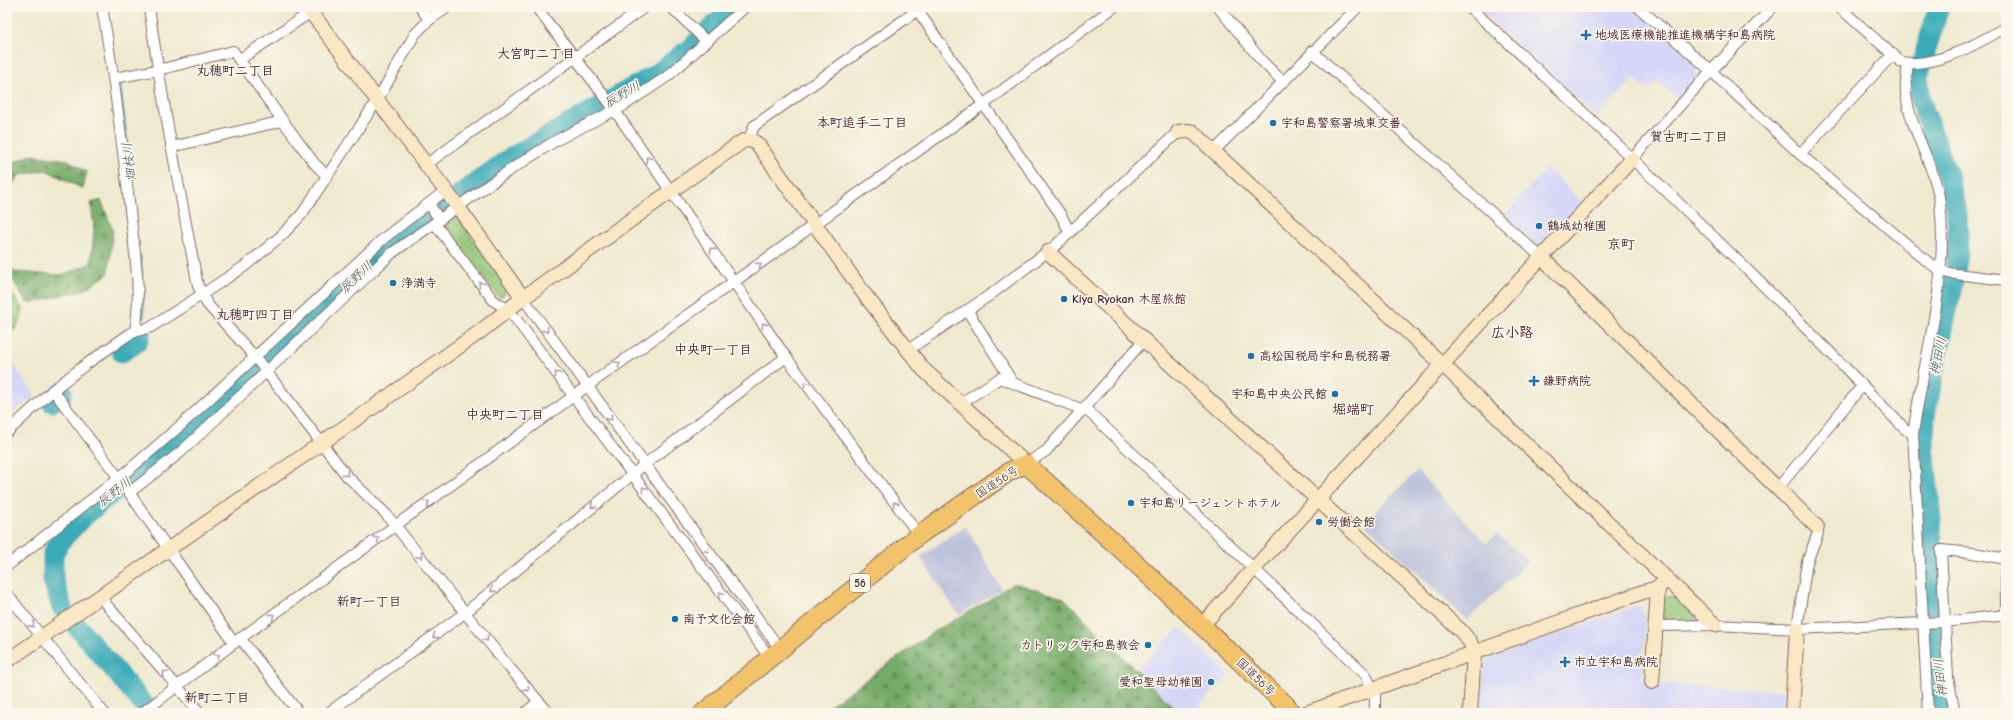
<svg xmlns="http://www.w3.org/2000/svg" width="2013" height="720" viewBox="0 0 2013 720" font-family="'Comic Neue','Klee One',sans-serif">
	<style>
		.built { fill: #d6d7f8 }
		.industrial { fill: #bec2dd }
		.forest { fill: url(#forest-firs); stroke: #60654a }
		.cemetery { fill: url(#cemetery-stones); stroke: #6e7251 }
		.park { fill: url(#park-dots); stroke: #6e7251 }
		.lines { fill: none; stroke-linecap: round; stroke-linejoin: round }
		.stream { stroke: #3babb8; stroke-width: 3.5 }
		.river { stroke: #3babb8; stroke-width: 21 }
		.street-casing { stroke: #846664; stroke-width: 12 }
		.secondary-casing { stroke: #846664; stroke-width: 16 }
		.highway-casing { stroke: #846664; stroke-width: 20 }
		.street { stroke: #fff; stroke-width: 10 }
		.secondary { stroke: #fae7c3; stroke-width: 14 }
		.highway { stroke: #f2c36a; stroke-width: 18 }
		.oneway { stroke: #ae9aa0 }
		.poi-dot { fill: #1f6fb2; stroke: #fbf7ec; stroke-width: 1.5 }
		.labels { text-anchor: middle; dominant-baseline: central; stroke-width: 3.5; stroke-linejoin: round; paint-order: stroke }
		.shield { fill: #fbf7ec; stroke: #7f6065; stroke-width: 1 }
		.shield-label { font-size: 11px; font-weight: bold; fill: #4a1f2b }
		.poi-label { font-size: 12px; font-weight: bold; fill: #4a1f2b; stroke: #fbf7ec; text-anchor: start }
		.street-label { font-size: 12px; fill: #4a1f2b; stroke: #fbf7ec }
		.neighbourhood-label { font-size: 13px; font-weight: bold; fill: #4a1f2b; stroke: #fbf7ec }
		.water-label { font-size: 13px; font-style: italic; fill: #445763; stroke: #fbf7ec }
		.quarter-label { font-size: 14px; font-weight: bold; fill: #4a1f2b; stroke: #fbf7ec }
	</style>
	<defs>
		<pattern id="forest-firs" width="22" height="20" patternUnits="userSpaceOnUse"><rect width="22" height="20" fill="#75ab68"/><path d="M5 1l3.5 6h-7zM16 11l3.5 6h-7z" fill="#628b56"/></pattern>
		<pattern id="cemetery-stones" width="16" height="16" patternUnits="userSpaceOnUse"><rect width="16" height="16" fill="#92c677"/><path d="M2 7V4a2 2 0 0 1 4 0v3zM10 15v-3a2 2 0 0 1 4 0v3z" fill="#79a062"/></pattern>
		<pattern id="park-dots" width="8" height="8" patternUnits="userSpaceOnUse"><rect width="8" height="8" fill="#92c677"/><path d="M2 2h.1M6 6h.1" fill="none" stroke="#79a062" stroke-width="1.8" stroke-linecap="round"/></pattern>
	</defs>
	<rect width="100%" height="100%" fill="#fbf7ec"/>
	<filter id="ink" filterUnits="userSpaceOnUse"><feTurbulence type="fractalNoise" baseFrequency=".025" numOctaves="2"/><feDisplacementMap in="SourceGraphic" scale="8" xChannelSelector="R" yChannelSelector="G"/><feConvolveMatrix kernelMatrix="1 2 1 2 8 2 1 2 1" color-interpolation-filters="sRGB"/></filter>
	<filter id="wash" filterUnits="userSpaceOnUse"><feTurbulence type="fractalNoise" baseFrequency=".012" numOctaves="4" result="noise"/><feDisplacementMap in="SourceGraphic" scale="16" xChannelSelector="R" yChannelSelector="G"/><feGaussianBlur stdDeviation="0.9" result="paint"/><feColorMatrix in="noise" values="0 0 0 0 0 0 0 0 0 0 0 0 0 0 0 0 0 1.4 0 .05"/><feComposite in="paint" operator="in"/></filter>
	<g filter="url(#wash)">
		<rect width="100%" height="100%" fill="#efe9cf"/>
		<g class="built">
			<polygon points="1477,7 1633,7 1695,63 1697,78 1677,99 1658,81 1648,90 1634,78 1597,117"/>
			<polygon points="1547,168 1584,203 1541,249 1504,215"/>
			<polygon points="7,356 36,396 7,416"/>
			<polygon points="1639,605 1646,614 1642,682 1785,691 1784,713 1480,713 1484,666 1489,658"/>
			<polygon points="1179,627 1229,675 1193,713 1172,713 1133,674"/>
		</g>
		<g class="industrial">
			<polygon points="1417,471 1486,543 1497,534 1529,561 1467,620 1364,523"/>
			<polygon points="965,526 1002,589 959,615 920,557"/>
		</g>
		<g class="forest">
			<polygon points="31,155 68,160 87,172 83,189 46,170 20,175 7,191 7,165"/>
			<polygon points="101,200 113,230 108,274 86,289 32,303 26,302 13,280 7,276 7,263 14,272 63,275 91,263 94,228 91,203"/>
			<polygon points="1014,583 1064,598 1170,704 1175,713 819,713 932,633 984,603"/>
		</g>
		<path class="cemetery" d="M7,289C11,294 18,300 21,306C26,317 15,331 7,336Z"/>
		<g class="park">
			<polygon points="457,216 500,279 506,293 499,298 444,226"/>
			<polygon points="1673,596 1694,614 1695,619 1694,622 1663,621 1663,599 1665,597"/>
		</g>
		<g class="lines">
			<g class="stream">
				<polyline points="119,81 128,154"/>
				<polyline points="140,256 143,318"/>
			</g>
			<g class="river">
				<polyline points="1939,7 1918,76 1921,102 1949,179 1957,214 1958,235 1956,266 1925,415 1924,446 1931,519 1936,644 1944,713"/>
				<polyline points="122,352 136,343 140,335"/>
				<polyline points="52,402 62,393"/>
				<polyline points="62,607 53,580 53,554 60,541 85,515 166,451 393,243 509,159 658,73 692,47 734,7"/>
				<polyline points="77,626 151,713"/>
			</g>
		</g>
	</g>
	<g filter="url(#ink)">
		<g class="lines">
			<defs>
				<g id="street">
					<path d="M102,7C114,74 122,142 130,210C134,249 142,291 135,331"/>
					<path d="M149,7C162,101 180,193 198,286L207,304L255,357L347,476L386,514L507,665L549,713"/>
					<polyline points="420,7 429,20"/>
					<polyline points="536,7 606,98 786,357 919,535"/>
					<polyline points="671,7 707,42"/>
					<polyline points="915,7 1061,215 1070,233"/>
					<polyline points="1218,7 1261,60 1282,81"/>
					<path d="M1469,7C1619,143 1765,284 1906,430L1913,434"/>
					<polyline points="1638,7 1711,71 1800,154 1928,262 1942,271 1948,273 2006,280"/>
					<path d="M1839,7L1901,62C1935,69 1978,43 2006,27"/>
					<polyline points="1312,51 1541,257"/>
					<polyline points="239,60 311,12"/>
					<path d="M1908,63C1907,73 1905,84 1906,94C1911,132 1935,165 1940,203C1949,281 1924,357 1913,434L1928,713"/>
					<polyline points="114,78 158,70 233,51 283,121"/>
					<polyline points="749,139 754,126 922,7"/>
					<polyline points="171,147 283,121 314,163 326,175"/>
					<polyline points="1213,152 1358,7"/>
					<polyline points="1800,154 1893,54"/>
					<polyline points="1632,159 1711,71 1773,7"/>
					<polyline points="427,164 645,7"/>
					<polyline points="429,204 440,220"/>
					<polyline points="435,224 494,301 509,310 770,658"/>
					<polyline points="523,298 780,649"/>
					<polyline points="967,310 1013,383"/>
					<polyline points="908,350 990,295 1055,246 1178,132"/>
					<polyline points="53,390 121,481 234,643 586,387 984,104 1114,7"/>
					<polyline points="961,403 1000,378 1089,412 1366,675 1375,696 1375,713"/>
					<polyline points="7,432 53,390 85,365 131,333 151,327 195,299 245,266 281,236 302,214 378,99 415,34 429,20 448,7"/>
					<polyline points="1026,464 1046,451 1145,339"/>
					<polyline points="1778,488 1863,385"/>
					<polyline points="129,493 182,451 392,253 507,172 555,141 623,106 668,76 745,7"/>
					<polyline points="7,566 130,469 180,426 383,239 446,190"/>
					<polyline points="2006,575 2006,617"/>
					<polyline points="7,594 104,713"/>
					<polyline points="99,596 200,713"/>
					<polyline points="1656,626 1715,625 1797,629 1944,622 2006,615"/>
					<polyline points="1797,629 1807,562 1818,533 1817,527"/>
					<polyline points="240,638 299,713"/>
					<polyline points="142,713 234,643"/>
					<polyline points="328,713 466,612 645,464 786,357"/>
					<polyline points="525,713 538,702"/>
					<polyline points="1955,713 1948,677 1941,550 1974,553 2006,559"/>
				</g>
				<g id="secondary">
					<polyline points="307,7 455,203 523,298"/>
					<polyline points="1178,132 1187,131 1193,132 1443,365 1715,625"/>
					<polyline points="1048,252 1461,631 1470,642 1474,652 1470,713"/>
					<polyline points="1541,257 1817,527"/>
					<polyline points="1202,625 1632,159"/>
					<path d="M7,661L365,413L481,331L523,298L671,191L743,141C751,139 754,141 759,146L865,295L923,369L1026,464"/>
					<polyline points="1652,682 1658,588"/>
					<polyline points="1306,713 1643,592 1658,588 1667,579"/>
					<polyline points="1792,713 1797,629"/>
				</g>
				<polyline id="highway" points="703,713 919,535 1010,471 1026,464 1124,552 1287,706 1291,713"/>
			</defs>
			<use href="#street" class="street-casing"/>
			<use href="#secondary" class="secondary-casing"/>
			<use href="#highway" class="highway-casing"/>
			<use href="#street" class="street"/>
			<use href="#secondary" class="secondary"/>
			<use href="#highway" class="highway"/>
		</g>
		<defs><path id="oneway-chevron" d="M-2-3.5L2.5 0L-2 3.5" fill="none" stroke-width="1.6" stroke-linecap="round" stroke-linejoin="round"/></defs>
		<g class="oneway">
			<use href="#oneway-chevron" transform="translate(648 159) rotate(-125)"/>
			<use href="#oneway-chevron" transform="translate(712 250) rotate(-126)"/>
			<use href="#oneway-chevron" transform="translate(759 265) rotate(-36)"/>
			<use href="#oneway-chevron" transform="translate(481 284) rotate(-127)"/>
			<use href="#oneway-chevron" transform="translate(764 325) rotate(-125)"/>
			<use href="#oneway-chevron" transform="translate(546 330) rotate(54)"/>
			<use href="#oneway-chevron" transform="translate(618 364) rotate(-35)"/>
			<use href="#oneway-chevron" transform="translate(557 374) rotate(-127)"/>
			<use href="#oneway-chevron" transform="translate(806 384) rotate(-126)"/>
			<use href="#oneway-chevron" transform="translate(610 418) rotate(53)"/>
			<use href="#oneway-chevron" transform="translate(346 474) rotate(49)"/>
			<use href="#oneway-chevron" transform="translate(644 489) rotate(-126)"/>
			<use href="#oneway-chevron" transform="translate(427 503) rotate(-36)"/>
			<use href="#oneway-chevron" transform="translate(895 504) rotate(-127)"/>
			<use href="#oneway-chevron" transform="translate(593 506) rotate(140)"/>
			<use href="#oneway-chevron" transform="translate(377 539) rotate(-36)"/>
			<use href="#oneway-chevron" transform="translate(707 550) rotate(53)"/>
			<use href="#oneway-chevron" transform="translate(420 556) rotate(51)"/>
			<use href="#oneway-chevron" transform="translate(493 590) rotate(140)"/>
			<use href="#oneway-chevron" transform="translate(721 594) rotate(-127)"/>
			<use href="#oneway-chevron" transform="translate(272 616) rotate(-36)"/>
			<use href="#oneway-chevron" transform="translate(32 625) rotate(51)"/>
			<use href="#oneway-chevron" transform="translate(435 636) rotate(143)"/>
			<use href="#oneway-chevron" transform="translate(486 639) rotate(52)"/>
			<use href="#oneway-chevron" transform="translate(217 656) rotate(-37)"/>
			<use href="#oneway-chevron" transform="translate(165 673) rotate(-131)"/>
			<use href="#oneway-chevron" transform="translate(527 689) rotate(49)"/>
		</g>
	</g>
	<g class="poi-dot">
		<path d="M1584 29h4v4h4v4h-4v4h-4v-4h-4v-4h4z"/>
		<circle cx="1273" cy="123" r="4"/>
		<circle cx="1539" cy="226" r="4"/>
		<circle cx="393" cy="283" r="4"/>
		<circle cx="1064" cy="299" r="4"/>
		<circle cx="1251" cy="356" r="4"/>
		<path d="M1532 375h4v4h4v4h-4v4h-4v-4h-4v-4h4z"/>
		<circle cx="1335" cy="394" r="4"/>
		<circle cx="1131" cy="503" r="4"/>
		<circle cx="1319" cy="522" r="4"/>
		<circle cx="675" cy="619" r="4"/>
		<circle cx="1148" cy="645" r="4"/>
		<path d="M1563 656h4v4h4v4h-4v4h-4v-4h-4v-4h4z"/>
		<circle cx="1211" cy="682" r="4"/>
	</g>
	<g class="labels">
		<rect class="shield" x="850" y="574" width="20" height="18" rx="3"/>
		<g class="shield-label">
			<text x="860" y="583">56</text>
		</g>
		<g class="poi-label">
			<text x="1595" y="35">地域医療機能推進機構宇和島病院</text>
			<text x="1281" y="123">宇和島警察署城東交番</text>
			<text x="1547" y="226">鶴城幼稚園</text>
			<text x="401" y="283">浄満寺</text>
			<text x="1072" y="299">Kiya Ryokan 木屋旅館</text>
			<text x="1259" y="356">高松国税局宇和島税務署</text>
			<text x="1543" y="381">鎌野病院</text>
			<text x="1327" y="394" text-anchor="end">宇和島中央公民館</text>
			<text x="1139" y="503">宇和島リージェントホテル</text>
			<text x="1327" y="522">労働会館</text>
			<text x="683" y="619">南予文化会館</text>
			<text x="1140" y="645" text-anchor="end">カトリック宇和島教会</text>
			<text x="1574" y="662">市立宇和島病院</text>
			<text x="1203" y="682" text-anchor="end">愛和聖母幼稚園</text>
		</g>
		<g class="street-label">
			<text transform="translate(997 482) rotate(-33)">国道56号</text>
			<text transform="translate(1256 677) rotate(44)">国道56号</text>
		</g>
		<g class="neighbourhood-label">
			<text x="536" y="53">大宮町二丁目</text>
			<text x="235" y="70">丸穂町二丁目</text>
			<text x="862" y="122">本町追手二丁目</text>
			<text x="1689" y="136">賀古町二丁目</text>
			<text x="255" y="314">丸穂町四丁目</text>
			<text x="713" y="349">中央町一丁目</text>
			<text x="505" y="414">中央町二丁目</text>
			<text x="369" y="601">新町一丁目</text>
			<text x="217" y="697">新町二丁目</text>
		</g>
		<g class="water-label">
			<text transform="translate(622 94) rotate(-30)">辰野川</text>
			<text transform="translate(129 162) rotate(-97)">畑枝川</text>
			<text transform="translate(356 277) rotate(-43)">辰野川</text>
			<text transform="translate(1938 356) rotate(-78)">神田川</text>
			<text transform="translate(114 492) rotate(-38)">辰野川</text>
			<text transform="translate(1940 678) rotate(-97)">神田川</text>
		</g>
		<g class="quarter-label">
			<text x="1621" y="244">京町</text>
			<text x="1512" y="332">広小路</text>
			<text x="1353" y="409">堀端町</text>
		</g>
	</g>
	<rect width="2013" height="720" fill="none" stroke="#fbf7ec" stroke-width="24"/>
</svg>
